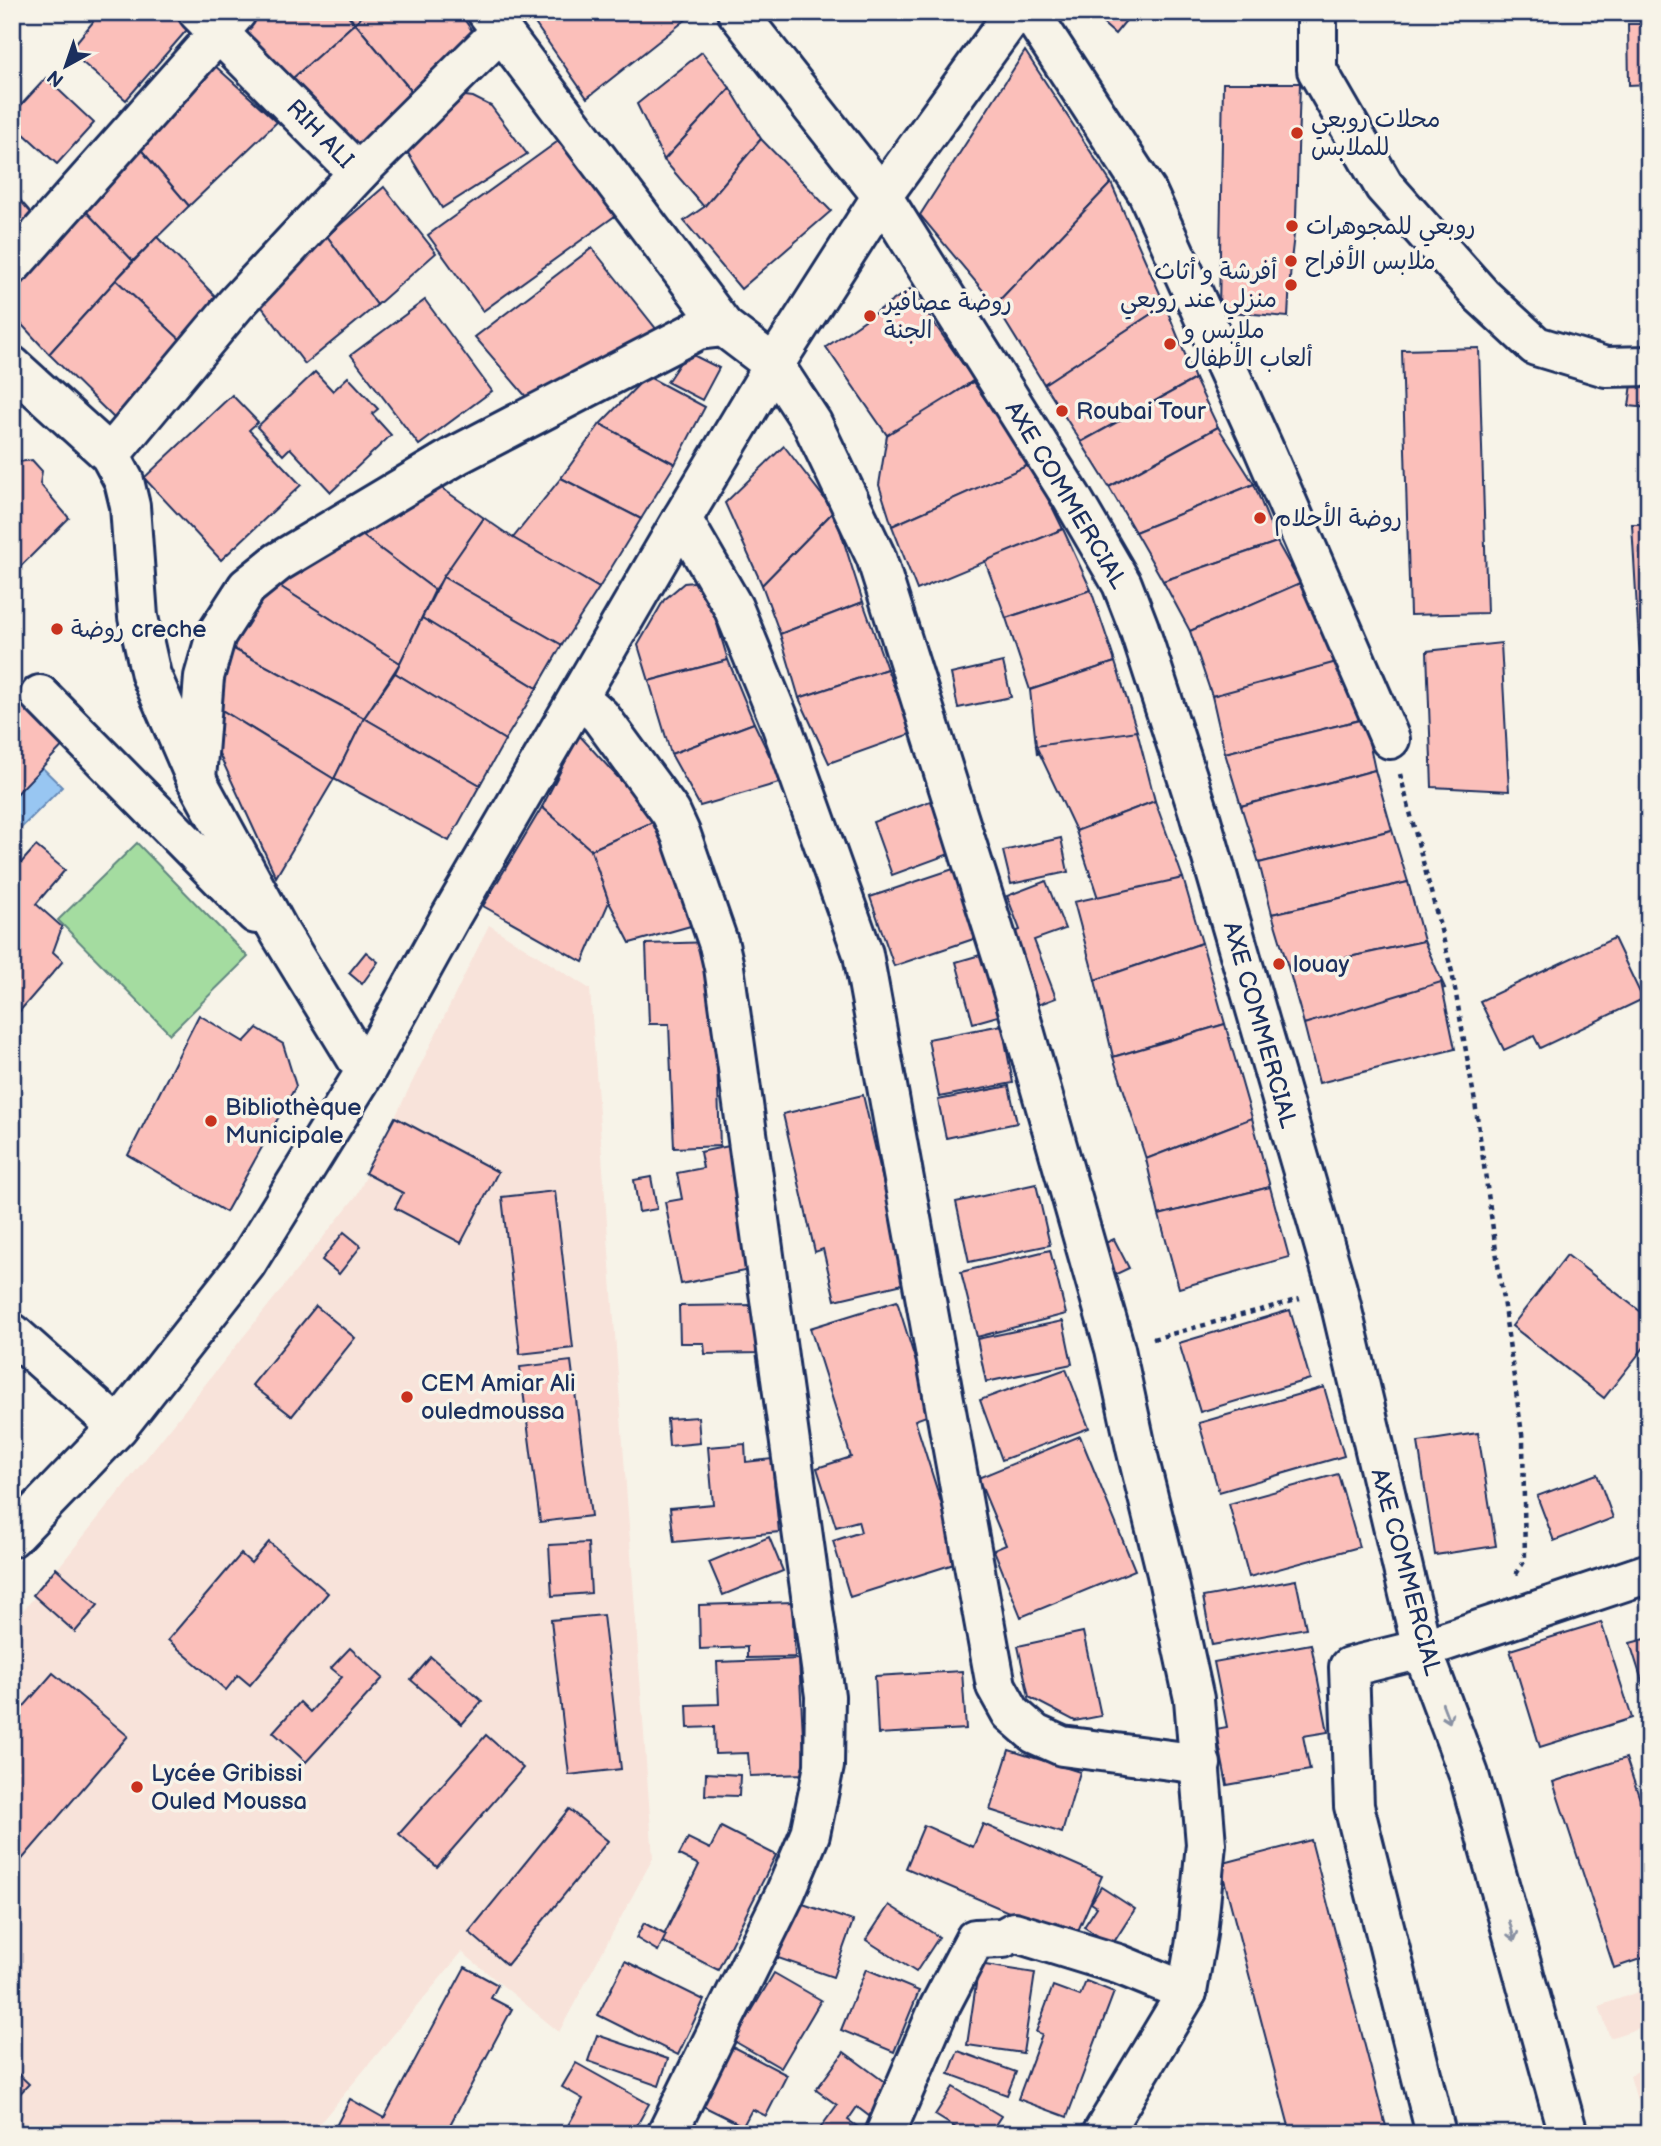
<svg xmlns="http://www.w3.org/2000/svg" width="1661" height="2146" viewBox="0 0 1661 2146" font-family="'Balsamiq Sans','Playpen Sans Arabic',sans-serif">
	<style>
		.built { fill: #f8e3da }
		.pitch { fill: #a4dca0; stroke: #60867f; stroke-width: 2 }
		.water { fill: #98c6f2; stroke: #668ab7; stroke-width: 2 }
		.building { fill: #fbbfba; stroke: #1b2f5e; stroke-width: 2 }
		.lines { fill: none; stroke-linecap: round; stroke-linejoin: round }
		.street-casing { stroke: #1b2f5e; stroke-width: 44 }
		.secondary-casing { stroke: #1b2f5e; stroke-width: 44 }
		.path { stroke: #1b2f5e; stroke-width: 4.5; stroke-dasharray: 5 5; stroke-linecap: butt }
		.street { stroke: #f7f3e8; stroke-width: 38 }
		.secondary { stroke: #f7f3e8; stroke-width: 38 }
		.oneway { stroke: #8991a3 }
		.poi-dot { fill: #c8321e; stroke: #f7f3e8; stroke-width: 2.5 }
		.labels { text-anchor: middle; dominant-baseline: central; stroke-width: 7; stroke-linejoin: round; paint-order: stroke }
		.poi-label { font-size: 24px; fill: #1b2f5e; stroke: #f7f3e8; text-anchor: start }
		.street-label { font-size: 24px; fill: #1b2f5e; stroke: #f7f3e8 }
	</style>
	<rect width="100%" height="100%" fill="#f7f3e8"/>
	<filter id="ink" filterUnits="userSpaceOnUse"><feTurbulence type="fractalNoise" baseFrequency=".0143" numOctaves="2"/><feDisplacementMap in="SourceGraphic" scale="14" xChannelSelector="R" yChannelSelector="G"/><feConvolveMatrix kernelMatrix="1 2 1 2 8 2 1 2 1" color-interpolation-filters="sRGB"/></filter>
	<g filter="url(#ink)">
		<g class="built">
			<polygon points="489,925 590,989 653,1858 559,2032 462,1952 311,2134 12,2134 12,1622 34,1598 357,1195"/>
			<polygon points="1649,1988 1649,2036 1645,2026 1610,2038 1599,2006"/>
			<polygon points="1649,2064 1649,2107 1636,2097 1630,2076"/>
		</g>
		<polygon class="pitch" points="137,843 248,957 170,1034 58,920"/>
		<polygon class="water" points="12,738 62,787 12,837"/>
		<g class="building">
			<polygon points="82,12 179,12 192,24 126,100 69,51 93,22"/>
			<polygon points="258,12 345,12 355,23 292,79 243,28"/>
			<polygon points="345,12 367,12 355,23"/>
			<polygon points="367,12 459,12 475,35 413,93 355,23"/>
			<polygon points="527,12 691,12 693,14 587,98"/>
			<polygon points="1090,12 1133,12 1115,34"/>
			<polygon points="355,23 413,93 359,151 292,79"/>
			<polygon points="1628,24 1649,24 1649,84 1629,85"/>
			<polygon points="1025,51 1111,183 995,305 920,215"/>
			<polygon points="702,52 730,88 664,160 637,104"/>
			<polygon points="213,64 277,122 189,206 137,145"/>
			<polygon points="46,78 94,123 57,164 12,123 12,115"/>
			<polygon points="1223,83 1300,83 1296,217 1291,261 1288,317 1219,311"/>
			<polygon points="730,88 761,139 704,207 664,160"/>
			<polygon points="449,94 473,97 491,106 527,154 442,208 398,137"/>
			<polygon points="564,137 619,213 483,311 428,235"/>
			<polygon points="761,139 831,211 741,289 684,221 704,207"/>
			<polygon points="137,145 189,206 133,261 79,204"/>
			<polygon points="1111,183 1165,305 1044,384 995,305"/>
			<polygon points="384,187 436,253 377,305 327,236"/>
			<polygon points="12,191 33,215 12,236"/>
			<polygon points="79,204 133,261 49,354 12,314 12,275"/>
			<polygon points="327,236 377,305 305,364 259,303"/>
			<polygon points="157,237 222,303 185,344 116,280"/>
			<polygon points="592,248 657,330 528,399 475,337"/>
			<polygon points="116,280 185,344 115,419 49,354"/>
			<polygon points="910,289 974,380 889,438 826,347"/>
			<polygon points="425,300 492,391 419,445 351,355"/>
			<polygon points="1165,305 1195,379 1081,442 1044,384"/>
			<polygon points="1479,348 1487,613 1410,615 1402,350"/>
			<polygon points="687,352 719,368 702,400 667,382"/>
			<polygon points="315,372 333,391 348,377 378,409 372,414 391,435 331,492 290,448 283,455 257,427"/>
			<polygon points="647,376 705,407 675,464 600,424"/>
			<polygon points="1195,379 1218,427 1109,487 1081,442"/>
			<polygon points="973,382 1031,464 892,526 879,485 887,435"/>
			<polygon points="1632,384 1649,387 1649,408 1629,406"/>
			<polygon points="232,395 258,422 249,430 301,485 221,560 144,478"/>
			<polygon points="600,424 675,464 641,519 561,478"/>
			<polygon points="1218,427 1254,484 1135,532 1109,487"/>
			<polygon points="784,446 834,511 762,585 725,503"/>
			<polygon points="32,460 42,471 40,484 69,518 12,575 12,463"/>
			<polygon points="1031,464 1063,529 917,590 892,526"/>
			<polygon points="561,478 641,519 599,588 513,538"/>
			<polygon points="436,484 484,518 435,590 355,530"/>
			<polygon points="1254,484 1277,542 1163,581 1135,532"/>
			<polygon points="834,511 863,602 780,634 762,585"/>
			<polygon points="484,518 513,538 599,588 562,645 443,577"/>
			<polygon points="1632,524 1649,524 1649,798 1648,798"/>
			<polygon points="1063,529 1091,590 1006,618 985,561"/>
			<polygon points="355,530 435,590 400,663 270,580"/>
			<polygon points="1277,542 1300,583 1190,631 1163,581"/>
			<polygon points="443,577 562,645 537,688 422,618"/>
			<polygon points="270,580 400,663 364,718 230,647"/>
			<polygon points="704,581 728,660 649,681 638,645 664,600 684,583"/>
			<polygon points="1300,583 1344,660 1342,667 1212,696 1190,631"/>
			<polygon points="1091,590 1115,662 1030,690 1006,618"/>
			<polygon points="863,602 887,669 799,698 780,634"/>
			<polygon points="422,618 537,688 505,740 395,673"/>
			<polygon points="1501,643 1509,791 1432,787 1427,651"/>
			<polygon points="230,647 364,718 334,779 220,709"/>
			<polygon points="728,660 754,723 671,754 649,681"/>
			<polygon points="1344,660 1364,719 1225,753 1212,696"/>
			<polygon points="1003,662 1011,697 958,708 951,674"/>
			<polygon points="1115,662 1137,731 1037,754 1030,690"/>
			<polygon points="887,669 913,733 829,763 799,698"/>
			<polygon points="395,673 505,740 480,785 364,718"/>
			<polygon points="12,681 71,737 12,799"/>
			<polygon points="220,709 334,779 276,877 216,747"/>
			<polygon points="364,718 480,785 449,841 334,779"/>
			<polygon points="1364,719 1375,770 1241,806 1225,753"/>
			<polygon points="754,723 782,782 700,806 671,754"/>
			<polygon points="1137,731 1155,801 1076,831 1036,746"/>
			<polygon points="579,735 657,820 591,850 542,807"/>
			<polygon points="1375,770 1392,830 1259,863 1241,806"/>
			<polygon points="944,796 963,849 892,875 873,822"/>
			<polygon points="1155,801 1183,878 1099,901 1076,831"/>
			<polygon points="542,807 591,850 609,902 583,962 483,906"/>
			<polygon points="657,820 694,925 630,943 609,902 591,850"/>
			<polygon points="1392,830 1408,882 1272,914 1259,863"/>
			<polygon points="1061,838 1068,872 1011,884 1003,851"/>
			<polygon points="36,846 65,870 36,904 62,927 53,952 63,961 12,1020 12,873"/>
			<polygon points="971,863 994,932 894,966 870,897"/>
			<polygon points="1183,878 1202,943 1095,980 1074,902"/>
			<polygon points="1046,881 1065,929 1034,940 1056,998 1032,1007 1004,937 1020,930 1007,896"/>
			<polygon points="1408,882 1424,941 1289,970 1272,914"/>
			<polygon points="1614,938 1643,999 1540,1048 1534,1036 1504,1050 1480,1001"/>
			<polygon points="1424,941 1445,988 1304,1024 1289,970"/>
			<polygon points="713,942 720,1146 674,1148 669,1024 649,1024 646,944"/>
			<polygon points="1202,943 1225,1024 1113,1057 1095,980"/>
			<polygon points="994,951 1012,1012 973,1023 956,962"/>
			<polygon points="366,952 378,962 362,984 349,973"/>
			<polygon points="1441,982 1455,1049 1319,1083 1304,1024"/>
			<polygon points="199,1015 244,1042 257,1028 283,1044 296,1086 226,1212 128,1155"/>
			<polygon points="1225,1024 1252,1118 1146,1159 1113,1057"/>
			<polygon points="1002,1025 1013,1083 939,1097 928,1039"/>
			<polygon points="1009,1086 1017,1123 946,1138 938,1100"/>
			<polygon points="863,1095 907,1283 835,1300 823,1249 815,1252 783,1114"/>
			<polygon points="395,1117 498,1172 461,1243 395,1208 403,1193 365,1173"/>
			<polygon points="1252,1118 1270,1187 1159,1215 1146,1159"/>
			<polygon points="729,1146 754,1269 681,1284 665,1202 682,1199 677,1173 703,1168 700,1152"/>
			<polygon points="651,1177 657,1209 639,1212 634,1180"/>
			<polygon points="1036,1184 1050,1245 969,1262 956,1202"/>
			<polygon points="1270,1187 1289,1257 1179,1288 1159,1215"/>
			<polygon points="555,1191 573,1348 520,1354 502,1197"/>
			<polygon points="344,1232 361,1246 339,1274 322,1260"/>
			<polygon points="1114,1239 1129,1268 1108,1278 1094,1248"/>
			<polygon points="1050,1250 1066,1314 977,1337 961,1272"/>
			<polygon points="1567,1255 1649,1318 1649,1341 1604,1398 1512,1326"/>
			<polygon points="897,1301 932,1414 915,1420 960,1562 850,1597 833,1541 861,1532 858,1521 836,1527 817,1468 851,1457 810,1328"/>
			<polygon points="757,1305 759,1353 705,1354 704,1343 680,1343 679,1306"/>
			<polygon points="316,1306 355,1338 292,1416 252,1385"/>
			<polygon points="1290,1310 1310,1379 1200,1412 1179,1343"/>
			<polygon points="1063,1321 1072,1364 986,1382 977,1339"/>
			<polygon points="571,1361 591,1516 540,1522 520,1367"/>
			<polygon points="1066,1369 1089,1428 1002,1460 980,1400"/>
			<polygon points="1324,1387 1344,1456 1219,1492 1199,1423"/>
			<polygon points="698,1417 700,1443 669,1446 667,1419"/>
			<polygon points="1478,1433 1496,1546 1435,1555 1418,1442"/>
			<polygon points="1080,1436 1135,1570 1021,1617 994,1550 1006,1545 978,1478"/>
			<polygon points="745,1444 746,1462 772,1459 779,1532 674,1542 670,1508 713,1504 708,1447"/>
			<polygon points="1338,1474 1359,1547 1249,1577 1229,1504"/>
			<polygon points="1597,1474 1613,1518 1554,1541 1537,1496"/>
			<polygon points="769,1537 783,1571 723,1595 709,1562"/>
			<polygon points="269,1542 328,1593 250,1685 238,1675 226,1690 168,1640 241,1554 251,1563"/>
			<polygon points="588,1543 591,1593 552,1596 549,1545"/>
			<polygon points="56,1568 98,1605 75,1632 33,1595"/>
			<polygon points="1296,1580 1306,1628 1212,1645 1203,1597"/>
			<polygon points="792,1602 795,1657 747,1658 747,1647 700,1649 699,1605"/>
			<polygon points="603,1615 621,1769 569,1775 551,1620"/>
			<polygon points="1601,1622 1632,1718 1540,1747 1510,1650"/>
			<polygon points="1083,1632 1101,1716 1075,1721 1029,1697 1018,1646"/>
			<polygon points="1649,1638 1649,1703 1630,1643"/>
			<polygon points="1311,1644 1328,1732 1303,1736 1310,1770 1227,1785 1216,1729 1227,1727 1214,1662"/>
			<polygon points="350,1648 383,1678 306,1762 273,1732 300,1702 310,1712 342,1677 331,1668"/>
			<polygon points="431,1657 482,1701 462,1724 411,1680"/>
			<polygon points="799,1659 805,1774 750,1776 748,1753 715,1754 714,1727 688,1728 687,1705 719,1704 717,1662"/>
			<polygon points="962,1671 966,1729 878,1734 875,1676"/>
			<polygon points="53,1673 128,1736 12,1871 12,1720"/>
			<polygon points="486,1735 523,1768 437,1867 399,1834"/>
			<polygon points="1009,1750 1080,1772 1062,1833 990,1810"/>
			<polygon points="1626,1758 1649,1826 1649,1956 1614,1968 1553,1782"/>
			<polygon points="706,1773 740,1775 739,1796 705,1795"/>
			<polygon points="569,1809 608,1841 507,1965 469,1932"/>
			<polygon points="983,1824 1102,1876 1074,1940 906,1868 924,1825 973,1847"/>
			<polygon points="721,1827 776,1855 718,1970 661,1941 699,1865 679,1855 688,1838 710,1849"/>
			<polygon points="1311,1840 1388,2134 1291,2134 1220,1864"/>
			<polygon points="1101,1887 1135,1909 1112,1945 1084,1927 1097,1907 1091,1903"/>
			<polygon points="797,1902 853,1921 833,1977 778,1958"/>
			<polygon points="889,1905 939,1937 916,1972 866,1940"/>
			<polygon points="644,1923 666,1935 658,1951 636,1938"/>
			<polygon points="625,1961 704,2000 678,2055 598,2015"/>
			<polygon points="979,1964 1035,1973 1023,2053 967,2045"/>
			<polygon points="465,1967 498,1985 491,1998 512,2009 445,2134 332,2134 350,2099 384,2118"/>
			<polygon points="866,1969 919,1991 894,2052 841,2030"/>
			<polygon points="774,1973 821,2000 781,2068 734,2041"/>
			<polygon points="1086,1981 1114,1992 1067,2117 1018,2099 1042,2034 1036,2032 1053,1986 1080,1996"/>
			<polygon points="597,2035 668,2059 659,2086 588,2061"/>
			<polygon points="731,2046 787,2075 766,2116 752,2109 743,2126 701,2105"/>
			<polygon points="958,2051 1016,2072 1007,2095 949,2074"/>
			<polygon points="844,2052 890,2086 869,2116 857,2107 848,2120 868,2134 816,2134 837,2105 816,2090"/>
			<polygon points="576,2063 649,2104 632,2134 563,2134 583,2099 562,2087"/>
			<polygon points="12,2068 29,2084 12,2102"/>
			<polygon points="953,2087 1001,2116 989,2134 966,2134 935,2115"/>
			<polygon points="458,2127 472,2132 471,2134 455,2134"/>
		</g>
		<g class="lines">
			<defs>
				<g id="street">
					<polyline points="198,12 358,173 501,31"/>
					<polyline points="487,12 724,327"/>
					<polyline points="1030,12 1147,192 1263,447 1390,739"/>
					<polyline points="1317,12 1317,70 1384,186 1482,296 1536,346 1606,367 1649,366"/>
					<polyline points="12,265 236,13"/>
					<polyline points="12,366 110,455 124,481 130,506 138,617 151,675 196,779 280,933 365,1072"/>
					<polyline points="110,455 235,305 363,168"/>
					<polyline points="682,519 733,607 781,724 863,954 996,1686 1011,1713 1035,1734 1062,1746 1201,1764"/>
					<polyline points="40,695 256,914"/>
					<polyline points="579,697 600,716 671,813 681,835 719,945 724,967 825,1696 824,1766 810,1834 784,1896 667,2134"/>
					<polyline points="196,779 204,677 216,635 247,587 278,562 457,455 698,330 724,327 774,365 812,423 876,557 1012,988 1115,1349 1136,1448 1167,1574 1194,1699 1206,1844 1197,1934 1187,1992"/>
					<polyline points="885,2134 939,2008 975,1939 1003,1938 1014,1932 1118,1964 1187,1992 1102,2134"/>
					<polyline points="1436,2134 1354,1806 1349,1667 1422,1649 1649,1573"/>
				</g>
				<g id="secondary">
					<polyline points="737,12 882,196 1072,498 1122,584 1139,628 1199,813 1337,1289 1422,1649 1469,1775 1568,2134"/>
					<polyline points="12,1333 118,1427"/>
					<polyline points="12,1537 118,1427 246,1264 365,1072 451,916 682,519 774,365 882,196 1015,12"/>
				</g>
			</defs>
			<use href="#street" class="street-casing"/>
			<use href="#secondary" class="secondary-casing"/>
			<g class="path">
				<polyline points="1400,774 1452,972 1475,1102 1523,1441 1525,1560 1515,1576"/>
				<polyline points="1153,1339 1300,1299"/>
			</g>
			<use href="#street" class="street"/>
			<use href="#secondary" class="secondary"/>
		</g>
		<defs><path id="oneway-shaft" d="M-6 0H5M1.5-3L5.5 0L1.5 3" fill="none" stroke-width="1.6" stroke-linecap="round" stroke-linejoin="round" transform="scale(1.75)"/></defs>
		<g class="oneway">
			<use href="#oneway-shaft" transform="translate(1446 1713) rotate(69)"/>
			<use href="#oneway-shaft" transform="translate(1512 1931) rotate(75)"/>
		</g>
	</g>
	<g class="poi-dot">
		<circle cx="1297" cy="133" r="7"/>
		<circle cx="1292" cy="226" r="7"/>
		<circle cx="1291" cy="261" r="7"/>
		<circle cx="1291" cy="285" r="7"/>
		<circle cx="870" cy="316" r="7"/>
		<circle cx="1170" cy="344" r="7"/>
		<circle cx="1062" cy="411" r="7"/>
		<circle cx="1260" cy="518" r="7"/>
		<circle cx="57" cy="629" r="7"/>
		<circle cx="1279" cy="964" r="7"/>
		<circle cx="211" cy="1121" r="7"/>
		<circle cx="407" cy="1397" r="7"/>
		<circle cx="137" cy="1787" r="7"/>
	</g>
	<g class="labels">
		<g class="poi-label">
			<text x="1311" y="119">محلات روبعي<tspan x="1311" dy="28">للملابس</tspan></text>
			<text x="1306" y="226">روبعي للمجوهرات</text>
			<text x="1305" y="261">ملابس الأفراح</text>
			<text x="1277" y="271" text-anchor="end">أفرشة و أثاث<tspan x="1277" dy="28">منزلي عند روبعي</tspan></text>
			<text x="884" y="302">روضة عصافير<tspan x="884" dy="28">الجنة</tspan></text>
			<text x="1184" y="330">ملابس و<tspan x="1184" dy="28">ألعاب الأطفال</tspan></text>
			<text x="1076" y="411">Roubai Tour</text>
			<text x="1274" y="518">روضة الأحلام</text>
			<text x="71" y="629">روضة creche</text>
			<text x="1293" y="964">louay</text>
			<text x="225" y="1107">Bibliothèque<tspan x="225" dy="28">Municipale</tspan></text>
			<text x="421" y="1383">CEM Amiar Ali<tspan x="421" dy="28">ouledmoussa</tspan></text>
			<text x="151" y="1773">Lycée Gribissi<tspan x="151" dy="28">Ouled Moussa</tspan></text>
		</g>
		<g class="street-label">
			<text transform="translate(320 134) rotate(46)">RIH ALI</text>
			<text transform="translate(1066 495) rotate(59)">AXE COMMERCIAL</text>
			<text transform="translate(1260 1025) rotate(74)">AXE COMMERCIAL</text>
			<text transform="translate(1406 1572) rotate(75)">AXE COMMERCIAL</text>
		</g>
	</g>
	<rect width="1661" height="2146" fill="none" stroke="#f7f3e8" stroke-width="42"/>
	<rect x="21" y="21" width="1619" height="2104" fill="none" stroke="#1b2f5e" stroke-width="2.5" filter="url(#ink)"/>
	<g transform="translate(66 66) rotate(220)" stroke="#f7f3e8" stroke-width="5" paint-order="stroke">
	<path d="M0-5L12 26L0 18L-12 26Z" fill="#1b2f5e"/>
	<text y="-10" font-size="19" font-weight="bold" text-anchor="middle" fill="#1b2f5e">N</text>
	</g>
</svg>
